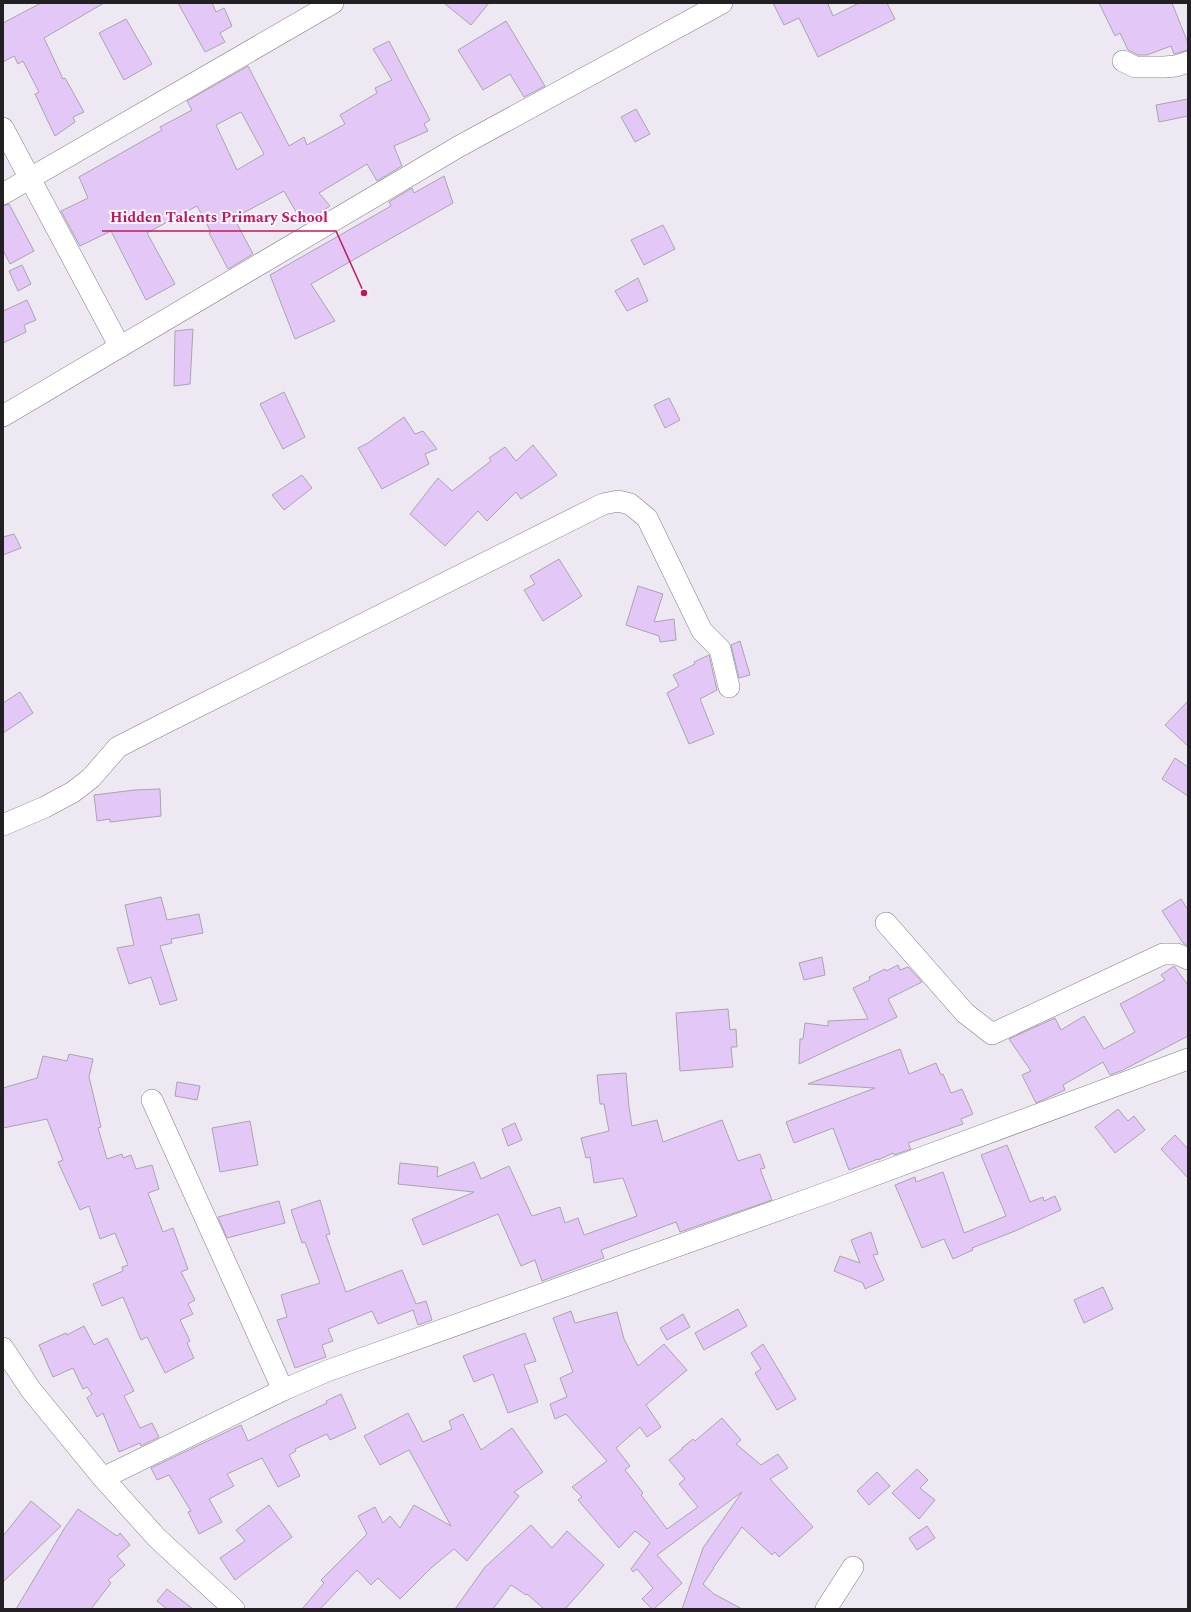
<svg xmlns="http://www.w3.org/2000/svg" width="1191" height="1612" viewBox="0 0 1191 1612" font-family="Spectral,serif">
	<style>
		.building { fill: #e3c8f7; stroke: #aaa4af; fill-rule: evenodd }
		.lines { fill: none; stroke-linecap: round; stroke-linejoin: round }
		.street-casing { stroke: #827d87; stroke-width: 22 }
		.street { stroke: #fff; stroke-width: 21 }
		.leader { fill: none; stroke: #c2185b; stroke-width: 1.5 }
		.callout-dot { fill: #c2185b; stroke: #fbf5ff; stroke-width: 1.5 }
		.callout-label { font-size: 15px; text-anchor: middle; font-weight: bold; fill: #c2185b; stroke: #fbf5ff; stroke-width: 4; stroke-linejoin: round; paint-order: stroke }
	</style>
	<rect width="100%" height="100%" fill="#eee8f3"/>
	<g class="building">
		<polygon points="41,3 104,3 44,38 63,79 65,78 84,112 73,117 75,122 55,136 35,94 39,92 23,61 18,64 14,56 3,62 3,23"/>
		<polygon points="178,3 212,3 216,12 224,8 232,26 220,33 225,42 205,52"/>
		<polygon points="444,3 489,3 471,25"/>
		<polygon points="773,3 831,3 828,4 833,16 859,3 887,3 895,19 818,57 799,18 784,25"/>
		<polygon points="1099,3 1172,3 1188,43 1188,50 1174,54 1171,46 1147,55 1138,55 1128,50 1120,33 1115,36"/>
		<polygon points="126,19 152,64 124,80 99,33"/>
		<polygon points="506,21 545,86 524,97 510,74 483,90 458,50"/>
		<path d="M389,41L430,120L424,124L428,131L394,146L402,166L377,181L367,164L319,193L330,206L303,224L284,191L234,218L253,254L228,269L209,233L211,232L197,206L147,233L175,284L146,300L111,231L80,246L61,211L88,198L79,177L162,130L160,127L192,110L187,101L248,66L289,146L304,137L307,145L345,124L340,115L377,93L375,88L392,80L373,49ZM241,112L264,154L237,170L216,125Z"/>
		<polygon points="1188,99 1188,116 1159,122 1156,105"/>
		<polygon points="636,109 650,134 635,142 621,117"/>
		<polygon points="444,176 453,203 311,284 335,321 295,339 270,275 391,206 389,202 412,188 414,193"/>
		<polygon points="9,204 34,251 10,264 3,250 3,206"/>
		<polygon points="663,225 675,249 644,265 631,240"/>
		<polygon points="22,265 31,284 18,291 9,271"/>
		<polygon points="638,278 648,301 627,311 615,291"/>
		<polygon points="27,300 36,320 24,325 26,332 3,343 3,311"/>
		<polygon points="193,329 190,384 174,386 175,331"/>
		<polygon points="284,392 305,437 283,449 260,404"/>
		<polygon points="669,398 680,420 665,428 654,405"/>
		<polygon points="404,417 415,434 423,431 437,449 425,454 429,464 382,489 358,448 368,443"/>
		<polygon points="533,445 557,475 521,499 516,492 487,521 478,511 445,546 410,514 438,478 452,491 491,461 489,458 505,447 516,461"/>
		<polygon points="302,475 312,488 284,510 272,495"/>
		<polygon points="14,534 21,548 3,555 3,537"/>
		<polygon points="559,559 582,596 543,621 524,590 535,584 530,576"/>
		<polygon points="638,586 663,594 654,622 674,619 676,640 660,642 659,636 626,625"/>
		<polygon points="740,641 750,675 739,678 731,645"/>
		<polygon points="709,655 717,690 700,699 714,734 689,744 667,693 679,686 673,675 695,664 694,662"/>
		<polygon points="20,692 33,713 3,733 3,703"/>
		<polygon points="1188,701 1188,746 1165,725"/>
		<polygon points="1175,758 1188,767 1188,796 1162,779"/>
		<polygon points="160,789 161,816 110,822 110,819 97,821 94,795 135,790"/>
		<polygon points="161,897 167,920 199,914 203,933 171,939 172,943 160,946 177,1000 160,1005 151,977 129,984 117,948 134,945 125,905"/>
		<polygon points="1181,899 1188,910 1188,946 1183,943 1162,911"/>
		<polygon points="822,957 825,975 804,980 799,963"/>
		<polygon points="898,965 900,970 908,967 922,982 888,999 897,1017 799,1064 800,1039 803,1039 805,1023 828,1026 828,1021 868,1019 853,988 870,980 869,977 885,969 886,971"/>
		<polygon points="1174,966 1188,985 1188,1036 1123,1070 1110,1075 1103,1062 1063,1085 1065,1090 1036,1103 1022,1075 1031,1071 1009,1039 1055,1018 1061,1030 1084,1016 1104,1049 1135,1032 1120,1004 1165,980 1161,975"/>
		<polygon points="728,1009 730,1030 736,1029 737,1047 731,1047 733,1067 680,1071 676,1013"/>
		<polygon points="900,1049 909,1074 936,1063 941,1075 943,1074 951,1093 962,1089 973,1114 961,1119 963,1124 908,1143 911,1149 894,1155 893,1153 878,1160 878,1159 849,1170 833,1128 794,1143 786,1122 875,1088 808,1084"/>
		<polygon points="69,1054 93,1059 89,1077 101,1127 98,1128 107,1159 122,1154 123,1158 131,1155 136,1169 152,1165 159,1189 148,1193 163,1232 173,1228 188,1269 181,1272 195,1300 188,1304 193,1314 180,1320 190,1341 187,1343 194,1358 165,1373 147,1337 141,1340 123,1297 102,1306 93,1284 123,1271 122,1267 128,1265 115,1233 100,1239 89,1206 80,1210 58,1162 63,1160 47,1119 3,1128 3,1088 37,1078 43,1056 67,1061"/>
		<polygon points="626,1073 629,1107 632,1126 657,1120 663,1142 722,1120 738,1161 760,1154 765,1168 760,1169 772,1200 680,1232 676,1222 601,1250 604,1258 542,1281 535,1260 521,1266 498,1214 423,1245 412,1219 474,1192 398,1184 400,1163 438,1167 437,1177 474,1162 481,1179 509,1166 532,1216 560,1207 565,1223 578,1218 584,1235 637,1216 623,1178 594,1183 590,1157 586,1158 581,1138 609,1131 604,1104 600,1104 597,1075"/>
		<polygon points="177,1082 200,1086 197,1100 175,1096"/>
		<polygon points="1118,1109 1128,1121 1134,1116 1145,1130 1115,1153 1095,1127"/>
		<polygon points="250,1121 258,1165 220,1172 212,1128"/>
		<polygon points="515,1123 522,1140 508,1146 502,1129"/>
		<polygon points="1175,1135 1188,1149 1188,1178 1161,1149"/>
		<polygon points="1007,1145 1030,1202 1043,1197 1044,1201 1055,1196 1061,1210 1015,1231 972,1248 973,1250 953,1259 944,1239 922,1248 895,1185 915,1177 916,1182 943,1172 964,1233 1006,1216 981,1155"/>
		<polygon points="320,1200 330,1234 326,1235 346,1292 402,1270 416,1304 426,1301 432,1320 418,1325 413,1310 378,1324 372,1311 328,1329 333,1341 322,1345 326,1357 295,1368 277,1320 287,1317 281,1295 320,1283 305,1242 302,1243 291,1210"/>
		<polygon points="279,1201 285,1223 227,1238 218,1217"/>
		<polygon points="871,1232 878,1254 873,1255 884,1280 865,1289 863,1283 834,1271 840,1256 860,1263 851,1240"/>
		<polygon points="1103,1287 1113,1309 1084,1323 1074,1300"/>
		<polygon points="738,1309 747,1326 704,1350 695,1333"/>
		<polygon points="571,1311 575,1323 617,1312 624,1339 638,1366 664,1344 687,1370 646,1405 661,1427 647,1437 640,1427 616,1448 630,1466 625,1470 643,1493 641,1495 667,1529 698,1507 679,1484 685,1479 669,1460 682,1449 682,1448 693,1439 695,1441 722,1418 741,1440 736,1444 761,1465 778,1454 788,1468 770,1479 813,1527 779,1557 775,1552 772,1555 742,1527 713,1568 714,1568 703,1584 714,1594 742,1609 682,1609 703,1548 742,1492 657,1555 682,1583 654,1609 652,1609 642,1599 653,1588 637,1569 633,1572 631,1569 650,1543 635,1531 619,1548 578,1500 582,1497 572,1487 607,1461 566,1414 555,1419 550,1404 567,1397 560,1378 573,1372 553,1318"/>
		<polygon points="683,1314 690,1327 667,1340 660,1328"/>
		<polygon points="84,1326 94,1345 107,1338 134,1391 124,1396 140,1428 152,1423 159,1437 141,1446 140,1443 119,1452 103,1413 97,1417 87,1398 92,1394 87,1387 83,1389 73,1368 53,1377 39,1345 66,1333 67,1335"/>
		<polygon points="525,1333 536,1361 524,1365 538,1402 508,1413 493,1374 474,1382 463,1356"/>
		<polygon points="763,1344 796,1399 777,1410 755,1373 761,1369 751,1353"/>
		<polygon points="341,1394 356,1428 330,1440 327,1434 295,1449 296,1451 289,1455 300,1476 278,1487 262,1458 227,1474 234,1486 209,1499 222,1522 199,1534 188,1512 191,1511 169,1475 157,1480 151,1468 241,1425 248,1441 282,1424 327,1403 326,1401"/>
		<polygon points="408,1413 423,1442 452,1429 449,1421 463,1414 481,1450 512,1428 543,1472 514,1492 519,1496 467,1561 454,1549 431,1568 400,1599 378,1578 371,1585 357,1570 320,1609 302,1609 324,1583 321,1580 367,1534 358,1516 375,1507 383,1523 390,1516 400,1528 414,1505 451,1526 409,1450 380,1465 364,1436"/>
		<polygon points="917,1469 928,1480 920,1488 935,1500 919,1519 892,1493"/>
		<polygon points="877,1472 890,1486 869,1505 857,1491"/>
		<polygon points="31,1501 61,1526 3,1582 3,1536"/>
		<polygon points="269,1505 292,1537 235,1580 220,1558 245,1541 236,1530"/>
		<polygon points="78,1509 117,1536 120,1533 130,1545 117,1556 125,1565 108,1580 111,1583 91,1609 16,1609 64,1529"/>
		<polygon points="531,1525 552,1548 567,1531 604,1565 565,1609 544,1609 527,1594 526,1595 511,1585 493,1609 455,1609 485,1567"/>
		<polygon points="927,1526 935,1538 917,1550 909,1538"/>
		<polygon points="167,1589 193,1609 167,1609 157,1601"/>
	</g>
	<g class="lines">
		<defs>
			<g id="street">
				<polyline points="1123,61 1135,67 1164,67 1176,66 1188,62"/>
				<polyline points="3,128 120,347"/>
				<polyline points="3,194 333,3"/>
				<polyline points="3,416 458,147 722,3"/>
				<polyline points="3,825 45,807 73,792 91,778 118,747 165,723 603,504 618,501 630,504 647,518 702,631 720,649 729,687"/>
				<polyline points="886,923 965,1013 992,1034 1163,954 1177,954 1188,959"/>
				<polyline points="152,1100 283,1390"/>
				<polyline points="3,1348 31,1390 103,1478 157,1538 234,1609"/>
				<polyline points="103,1478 283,1390 327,1371 826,1193 1188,1059"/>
				<polyline points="826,1609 853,1567"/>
			</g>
		</defs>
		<use href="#street" class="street-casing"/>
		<use href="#street" class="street"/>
	</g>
	<path class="leader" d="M364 293L336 231H102"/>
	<circle class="callout-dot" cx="364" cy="293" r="4"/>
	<g class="callout-label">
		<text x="219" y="222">Hidden Talents Primary School</text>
	</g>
	<rect width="1191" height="1612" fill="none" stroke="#232024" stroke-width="8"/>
</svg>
